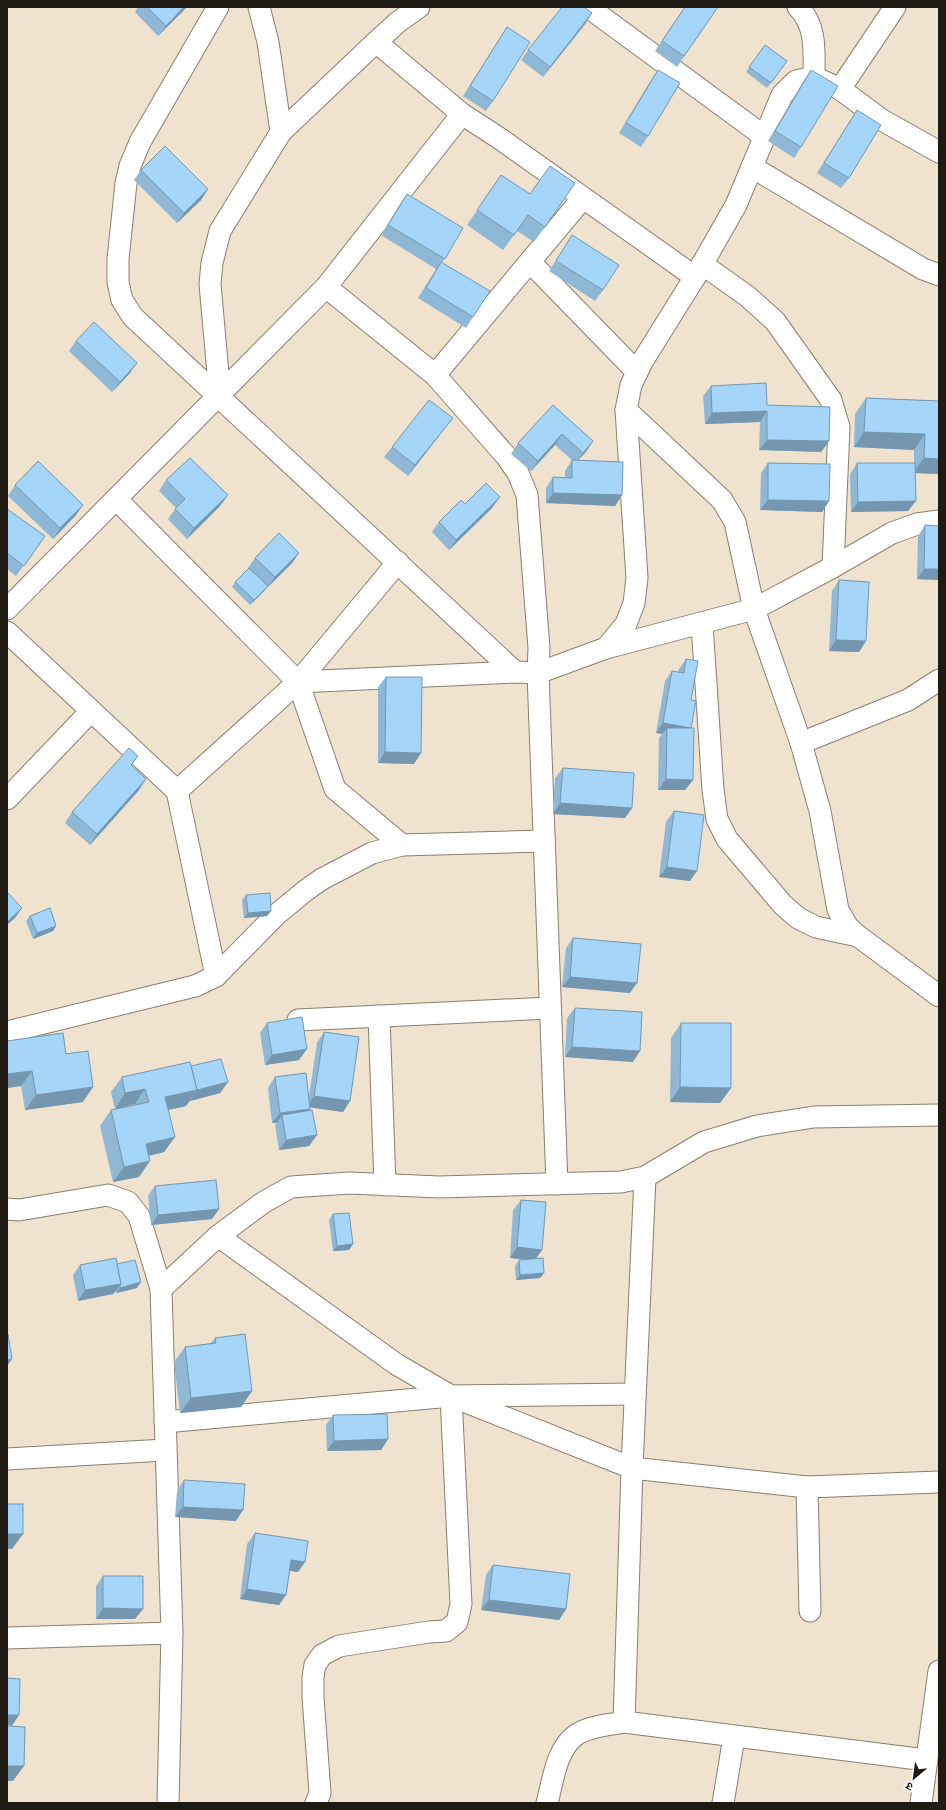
<svg xmlns="http://www.w3.org/2000/svg" width="946" height="1810" viewBox="0 0 946 1810" font-family="Cabin,'Noto Sans Devanagari',sans-serif">
	<style>
		.lines { fill: none; stroke-linecap: round; stroke-linejoin: round }
		.minor-casing { stroke: #8b7f6d; stroke-width: 23 }
		.minor { stroke: #fff; stroke-width: 21 }
		.wall { fill: #8eb8d6 }
		.shaded-wall { fill: #7496ae }
		.building { fill: #a5d6f9; stroke: #7496ae }
	</style>
	<rect width="100%" height="100%" fill="#efe2cf"/>
	<g class="lines">
		<defs>
			<g id="minor">
				<polyline points="218,7 140,142 130,166 126,183 118,259 118,282 122,300 133,317 515,672"/>
				<polyline points="259,7 268,42 281,132"/>
				<polyline points="588,7 765,137"/>
				<path d="M798,7C817,26 814,52 814,77"/>
				<polyline points="376,42 462,114 499,138 695,277"/>
				<polyline points="840,89 895,7"/>
				<polyline points="752,167 923,269 939,275"/>
				<polyline points="530,262 637,372"/>
				<polyline points="702,264 747,296 775,321 831,400 839,427 833,567"/>
				<polyline points="435,375 583,198"/>
				<polyline points="220,396 210,284 212,263 220,231 281,132 376,42 398,22 419,7"/>
				<polyline points="626,410 722,500 735,522 754,609 801,743 820,811 838,910 848,927 858,936 939,996"/>
				<polyline points="116,499 298,682 335,789 402,845"/>
				<polyline points="7,609 326,287 462,114"/>
				<polyline points="702,624 713,790 717,819 727,839 783,905 798,918 816,927 858,936"/>
				<polyline points="7,632 177,791 216,976"/>
				<polyline points="606,648 754,609 833,567 892,533 917,524 939,521"/>
				<polyline points="298,682 398,562"/>
				<polyline points="801,743 908,700 939,680"/>
				<polyline points="177,791 298,682 515,672 538,673 539,648 527,495 518,473 506,456 435,375 326,287"/>
				<polyline points="7,799 91,711"/>
				<polyline points="379,1016 385,1185"/>
				<polyline points="298,1020 549,1008"/>
				<polyline points="7,1032 195,986 216,976 276,915 305,891 322,879 372,853 402,845 544,841"/>
				<polyline points="557,1184 538,673 606,648 626,624 634,603 637,578 626,410 631,385 642,362 695,277 736,205 782,95 796,81 814,77 840,89 882,120 939,152"/>
				<polyline points="7,1209 19,1210 108,1195 128,1202 139,1216 161,1289 172,1633 168,1803"/>
				<polyline points="218,1236 396,1364 451,1396 632,1468 807,1487 939,1482"/>
				<polyline points="161,1289 218,1236 264,1202 291,1187 349,1183 439,1187 621,1182 645,1177 704,1142 757,1126 814,1117 939,1115"/>
				<polyline points="165,1422 451,1396 635,1394"/>
				<polyline points="7,1459 165,1450"/>
				<polyline points="807,1487 810,1611"/>
				<polyline points="7,1638 172,1633"/>
				<polyline points="624,1722 632,1468 645,1177"/>
				<polyline points="316,1803 320,1793 313,1697 313,1677 315,1665 322,1655 339,1646 429,1632 446,1631 457,1622 461,1604 451,1396"/>
				<path d="M547,1803C553,1781 556,1749 576,1735C589,1726 609,1725 624,1722L926,1760"/>
				<polyline points="723,1803 734,1737"/>
				<polyline points="921,1803 939,1671"/>
			</g>
		</defs>
		<use href="#minor" class="minor-casing"/>
		<use href="#minor" class="minor"/>
	</g>
	<g class="wall">
		<polygon points="138,7 187,7 158,36 135,12"/>
		<polygon points="685,7 718,7 677,67 655,51"/>
		<polygon points="592,13 585,24 543,77 521,60 528,50"/>
		<polygon points="507,27 493,101 486,111 463,96"/>
		<polygon points="765,45 787,61 767,88 746,72"/>
		<polygon points="658,70 648,136 641,147 619,133 651,80"/>
		<polygon points="811,70 801,147 794,158 768,141 804,80"/>
		<polygon points="857,110 849,178 841,188 817,173 850,121"/>
		<polygon points="141,170 208,189 201,200 177,223 134,180"/>
		<polygon points="501,175 530,194 575,183 534,242 517,231 503,250 467,225"/>
		<polygon points="407,194 445,259 442,262 473,317 466,328 418,298 436,269 381,235 400,204"/>
		<polygon points="572,235 603,290 595,301 549,271"/>
		<polygon points="76,341 130,373 112,392 69,351"/>
		<polygon points="711,386 767,405 829,441 821,452 759,450 760,422 705,424 703,396"/>
		<polygon points="866,398 939,401 939,474 915,473 908,511 851,512 850,474 857,463 914,463 914,450 854,447 855,414"/>
		<polygon points="553,405 586,452 578,460 622,495 615,506 546,503 546,488 553,477 565,478 565,471 572,460 555,445 531,471 511,454 518,443"/>
		<polygon points="445,428 408,476 384,457 392,447"/>
		<polygon points="768,463 829,501 822,512 760,510 761,473"/>
		<polygon points="166,480 220,506 187,539 168,519 176,508 159,491"/>
		<polygon points="15,485 76,515 53,539 8,496"/>
		<polygon points="465,504 492,508 449,550 432,532 439,522"/>
		<polygon points="7,509 45,536 16,576 7,569"/>
		<polygon points="925,525 939,526 939,580 917,579 918,536"/>
		<polygon points="299,553 292,563 268,587 267,587 264,591 250,605 232,587 235,582 248,569 248,568 255,558"/>
		<polygon points="839,580 866,641 859,652 829,651 832,591"/>
		<polygon points="686,659 691,700 691,728 693,780 685,790 658,790 659,738 662,734 656,733 665,681 672,671 678,672 679,669"/>
		<polygon points="386,677 414,764 378,763 378,687"/>
		<polygon points="138,756 131,766 139,790 90,845 65,823 72,812"/>
		<polygon points="563,768 632,808 625,818 553,814 555,778"/>
		<polygon points="674,811 690,881 659,877 666,822"/>
		<polygon points="246,895 271,911 267,916 244,918 242,900"/>
		<polygon points="30,916 56,926 53,931 33,939 26,921"/>
		<polygon points="573,938 630,993 562,987 566,948"/>
		<polygon points="575,1008 633,1062 565,1057 567,1018"/>
		<polygon points="267,1023 299,1060 265,1065 260,1033"/>
		<polygon points="681,1023 731,1088 720,1103 670,1102 671,1038"/>
		<polygon points="324,1032 350,1101 343,1112 310,1107 309,1110 317,1135 309,1146 279,1150 275,1125 277,1123 272,1123 268,1088 275,1077 309,1096 317,1043"/>
		<polygon points="7,1041 83,1102 25,1110 21,1086 7,1088"/>
		<polygon points="191,1066 228,1082 220,1093 190,1101 186,1106 168,1110 175,1137 164,1152 149,1156 139,1177 113,1182 100,1126 111,1110 135,1105 135,1104 115,1109 111,1092 122,1077"/>
		<polygon points="155,1186 219,1209 212,1219 151,1225 148,1196"/>
		<polygon points="521,1200 542,1250 535,1259 544,1273 540,1278 516,1280 515,1266 519,1260 528,1260 510,1258 513,1210"/>
		<polygon points="333,1214 353,1244 349,1250 333,1251 329,1220"/>
		<polygon points="117,1264 137,1288 116,1293 116,1291 113,1294 78,1301 73,1275 80,1265"/>
		<polygon points="215,1338 252,1391 241,1407 180,1413 174,1362 185,1347 211,1343"/>
		<polygon points="333,1415 388,1439 381,1450 327,1451 326,1425"/>
		<polygon points="184,1480 236,1521 175,1517 177,1491"/>
		<polygon points="255,1533 305,1562 298,1572 290,1571 286,1595 279,1605 240,1599 247,1544"/>
		<polygon points="493,1565 566,1609 559,1620 481,1610 486,1575"/>
		<polygon points="103,1576 135,1619 96,1619 96,1586"/>
	</g>
	<g class="shaded-wall">
		<polygon points="184,7 187,7 158,36 166,26"/>
		<polygon points="592,13 585,24 543,77 550,67"/>
		<polygon points="208,189 201,200 177,223 184,213"/>
		<polygon points="137,363 130,373 112,392 120,382"/>
		<polygon points="767,411 760,422 705,424 712,413"/>
		<polygon points="453,418 445,428 408,476 415,465"/>
		<polygon points="864,432 925,434 914,450 854,447"/>
		<polygon points="562,434 555,445 531,471 538,461"/>
		<polygon points="767,440 829,441 821,452 759,450"/>
		<polygon points="593,441 586,452 575,463 583,453"/>
		<polygon points="924,458 939,459 939,474 913,473"/>
		<polygon points="553,493 622,495 615,506 546,503"/>
		<polygon points="228,495 220,506 187,539 194,528"/>
		<polygon points="500,497 492,508 449,550 456,540"/>
		<polygon points="768,500 829,501 822,512 760,510"/>
		<polygon points="916,501 908,511 851,512 858,502"/>
		<polygon points="83,505 76,515 53,539 60,528"/>
		<polygon points="299,553 292,563 268,587 275,577"/>
		<polygon points="924,569 939,569 939,580 917,579"/>
		<polygon points="268,586 264,591 250,605 254,600"/>
		<polygon points="836,640 866,641 859,652 829,651"/>
		<polygon points="663,723 691,728 666,735 667,728 662,734 656,733"/>
		<polygon points="385,752 421,753 414,764 378,763"/>
		<polygon points="146,779 139,790 90,845 97,834"/>
		<polygon points="666,779 693,780 685,790 658,790"/>
		<polygon points="560,803 632,808 625,818 553,814"/>
		<polygon points="667,867 697,871 690,881 659,877"/>
		<polygon points="22,908 15,918 7,925 7,922"/>
		<polygon points="271,911 267,916 244,918 248,913"/>
		<polygon points="56,926 53,931 33,939 37,933"/>
		<polygon points="570,977 637,983 630,993 562,987"/>
		<polygon points="572,1047 640,1051 633,1062 565,1057"/>
		<polygon points="307,1049 299,1060 265,1065 272,1055"/>
		<polygon points="32,1071 21,1086 7,1088 7,1074"/>
		<polygon points="228,1082 220,1093 190,1101 197,1090"/>
		<polygon points="93,1087 83,1102 25,1110 36,1095"/>
		<polygon points="680,1087 731,1088 720,1103 670,1102"/>
		<polygon points="145,1089 135,1104 115,1109 125,1093"/>
		<polygon points="197,1090 186,1106 155,1113 165,1097"/>
		<polygon points="314,1096 350,1101 343,1112 307,1107"/>
		<polygon points="310,1109 303,1120 282,1115 277,1123 272,1123 280,1113"/>
		<polygon points="317,1135 309,1146 279,1150 286,1140"/>
		<polygon points="175,1137 164,1152 135,1159 146,1144"/>
		<polygon points="150,1161 139,1177 113,1182 124,1167"/>
		<polygon points="219,1209 212,1219 151,1225 158,1215"/>
		<polygon points="353,1244 349,1250 333,1251 337,1246"/>
		<polygon points="517,1247 542,1250 535,1260 510,1258"/>
		<polygon points="544,1273 540,1278 516,1280 520,1275"/>
		<polygon points="141,1282 137,1288 116,1293 120,1288"/>
		<polygon points="121,1284 113,1294 78,1301 85,1290"/>
		<polygon points="12,1359 7,1366 7,1360"/>
		<polygon points="252,1391 241,1407 180,1413 191,1398"/>
		<polygon points="388,1439 381,1450 327,1451 334,1441"/>
		<polygon points="183,1507 243,1510 236,1521 175,1517"/>
		<polygon points="7,1534 23,1534 12,1549 7,1549"/>
		<polygon points="291,1560 305,1562 298,1572 284,1570"/>
		<polygon points="247,1589 286,1595 279,1605 240,1599"/>
		<polygon points="489,1600 566,1609 559,1620 481,1610"/>
		<polygon points="103,1608 143,1609 135,1619 96,1619"/>
		<polygon points="7,1715 19,1715 12,1726 7,1725"/>
		<polygon points="7,1766 24,1766 13,1781 7,1781"/>
	</g>
	<g class="building">
		<polygon points="147,7 184,7 166,26"/>
		<polygon points="562,7 584,7 592,13 550,67 528,50"/>
		<polygon points="685,7 718,7 684,56 662,41"/>
		<polygon points="507,27 530,42 493,101 470,86"/>
		<polygon points="765,45 787,61 771,83 749,67"/>
		<polygon points="658,70 680,83 648,136 626,123"/>
		<polygon points="811,70 838,86 801,147 775,131"/>
		<polygon points="857,110 881,125 849,178 824,163"/>
		<polygon points="165,146 208,189 184,213 141,170"/>
		<polygon points="550,166 575,183 545,227 528,215 514,235 477,210 501,175 530,194"/>
		<polygon points="407,194 463,228 445,259 388,225"/>
		<polygon points="572,235 619,265 603,290 556,261"/>
		<polygon points="441,262 490,291 473,317 426,288"/>
		<polygon points="94,322 137,363 120,382 76,341"/>
		<polygon points="766,383 767,405 830,407 829,441 767,440 767,411 712,413 711,386"/>
		<polygon points="866,398 939,401 939,459 924,458 925,434 864,432"/>
		<polygon points="429,400 453,418 415,465 392,447"/>
		<polygon points="553,405 593,441 583,453 562,434 538,461 518,443"/>
		<polygon points="190,458 228,495 194,528 175,509 185,499 166,480"/>
		<polygon points="572,460 623,462 622,495 553,493 553,477 572,478"/>
		<polygon points="38,461 83,505 60,528 15,485"/>
		<polygon points="768,463 830,464 829,501 768,500"/>
		<polygon points="857,463 915,463 916,501 858,502"/>
		<polygon points="486,483 500,497 456,540 439,522 461,500 465,504"/>
		<polygon points="7,509 45,536 24,566 7,553"/>
		<polygon points="925,525 939,526 939,569 924,569"/>
		<polygon points="279,533 299,553 275,577 255,558"/>
		<polygon points="249,568 268,586 254,600 235,582"/>
		<polygon points="839,580 869,582 866,641 836,640"/>
		<polygon points="686,659 698,661 691,700 696,701 691,728 663,723 672,671 684,673"/>
		<polygon points="386,677 422,677 421,753 385,752"/>
		<polygon points="667,728 694,728 693,780 666,779"/>
		<polygon points="129,748 138,756 131,765 146,779 97,834 72,812"/>
		<polygon points="563,768 634,773 632,808 560,803"/>
		<polygon points="674,811 704,815 697,871 667,867"/>
		<polygon points="7,892 22,908 7,922"/>
		<polygon points="270,893 271,911 248,913 246,895"/>
		<polygon points="50,908 56,926 37,933 30,916"/>
		<polygon points="573,938 641,944 637,983 570,977"/>
		<polygon points="575,1008 642,1012 640,1051 572,1047"/>
		<polygon points="302,1017 307,1049 272,1055 267,1023"/>
		<polygon points="681,1023 731,1023 731,1088 680,1087"/>
		<polygon points="324,1032 359,1037 350,1101 314,1096"/>
		<polygon points="63,1033 66,1054 88,1051 93,1087 36,1095 32,1071 7,1074 7,1041"/>
		<polygon points="221,1059 228,1082 197,1090 191,1066"/>
		<polygon points="190,1062 197,1090 165,1097 175,1137 146,1144 150,1161 124,1167 111,1110 149,1102 145,1089 125,1093 122,1077"/>
		<polygon points="306,1073 310,1109 280,1113 275,1077"/>
		<polygon points="312,1110 317,1135 286,1140 282,1115"/>
		<polygon points="216,1180 219,1209 158,1215 155,1186"/>
		<polygon points="521,1200 546,1202 542,1250 517,1247"/>
		<polygon points="349,1213 353,1244 337,1246 333,1214"/>
		<polygon points="116,1258 121,1284 85,1290 80,1265"/>
		<polygon points="543,1258 544,1273 520,1275 519,1260"/>
		<polygon points="135,1260 141,1282 120,1288 120,1285 121,1284 117,1264"/>
		<polygon points="7,1334 8,1334 12,1359 7,1360"/>
		<polygon points="245,1334 252,1391 191,1398 185,1347 216,1343 215,1338"/>
		<polygon points="387,1414 388,1439 334,1441 333,1415"/>
		<polygon points="184,1480 245,1484 243,1510 183,1507"/>
		<rect x="7" y="1504" width="16" height="30"/>
		<polygon points="255,1533 308,1541 305,1562 291,1560 286,1595 247,1589"/>
		<polygon points="493,1565 570,1574 566,1609 489,1600"/>
		<polygon points="103,1576 143,1576 143,1609 103,1608"/>
		<polygon points="7,1678 20,1679 19,1715 7,1715"/>
		<polygon points="7,1726 25,1727 24,1766 7,1766"/>
	</g>
	<rect width="946" height="1810" fill="none" stroke="#1f1a13" stroke-width="16"/>
	<g transform="translate(914 1778) rotate(209)" stroke="#ffffff" stroke-width="3" paint-order="stroke">
	<path d="M0-3L7 15L0 10L-7 15Z" fill="#1f1a13"/>
	<text y="-6" font-size="11" font-weight="bold" text-anchor="middle" fill="#1f1a13">उ</text>
	</g>
</svg>
